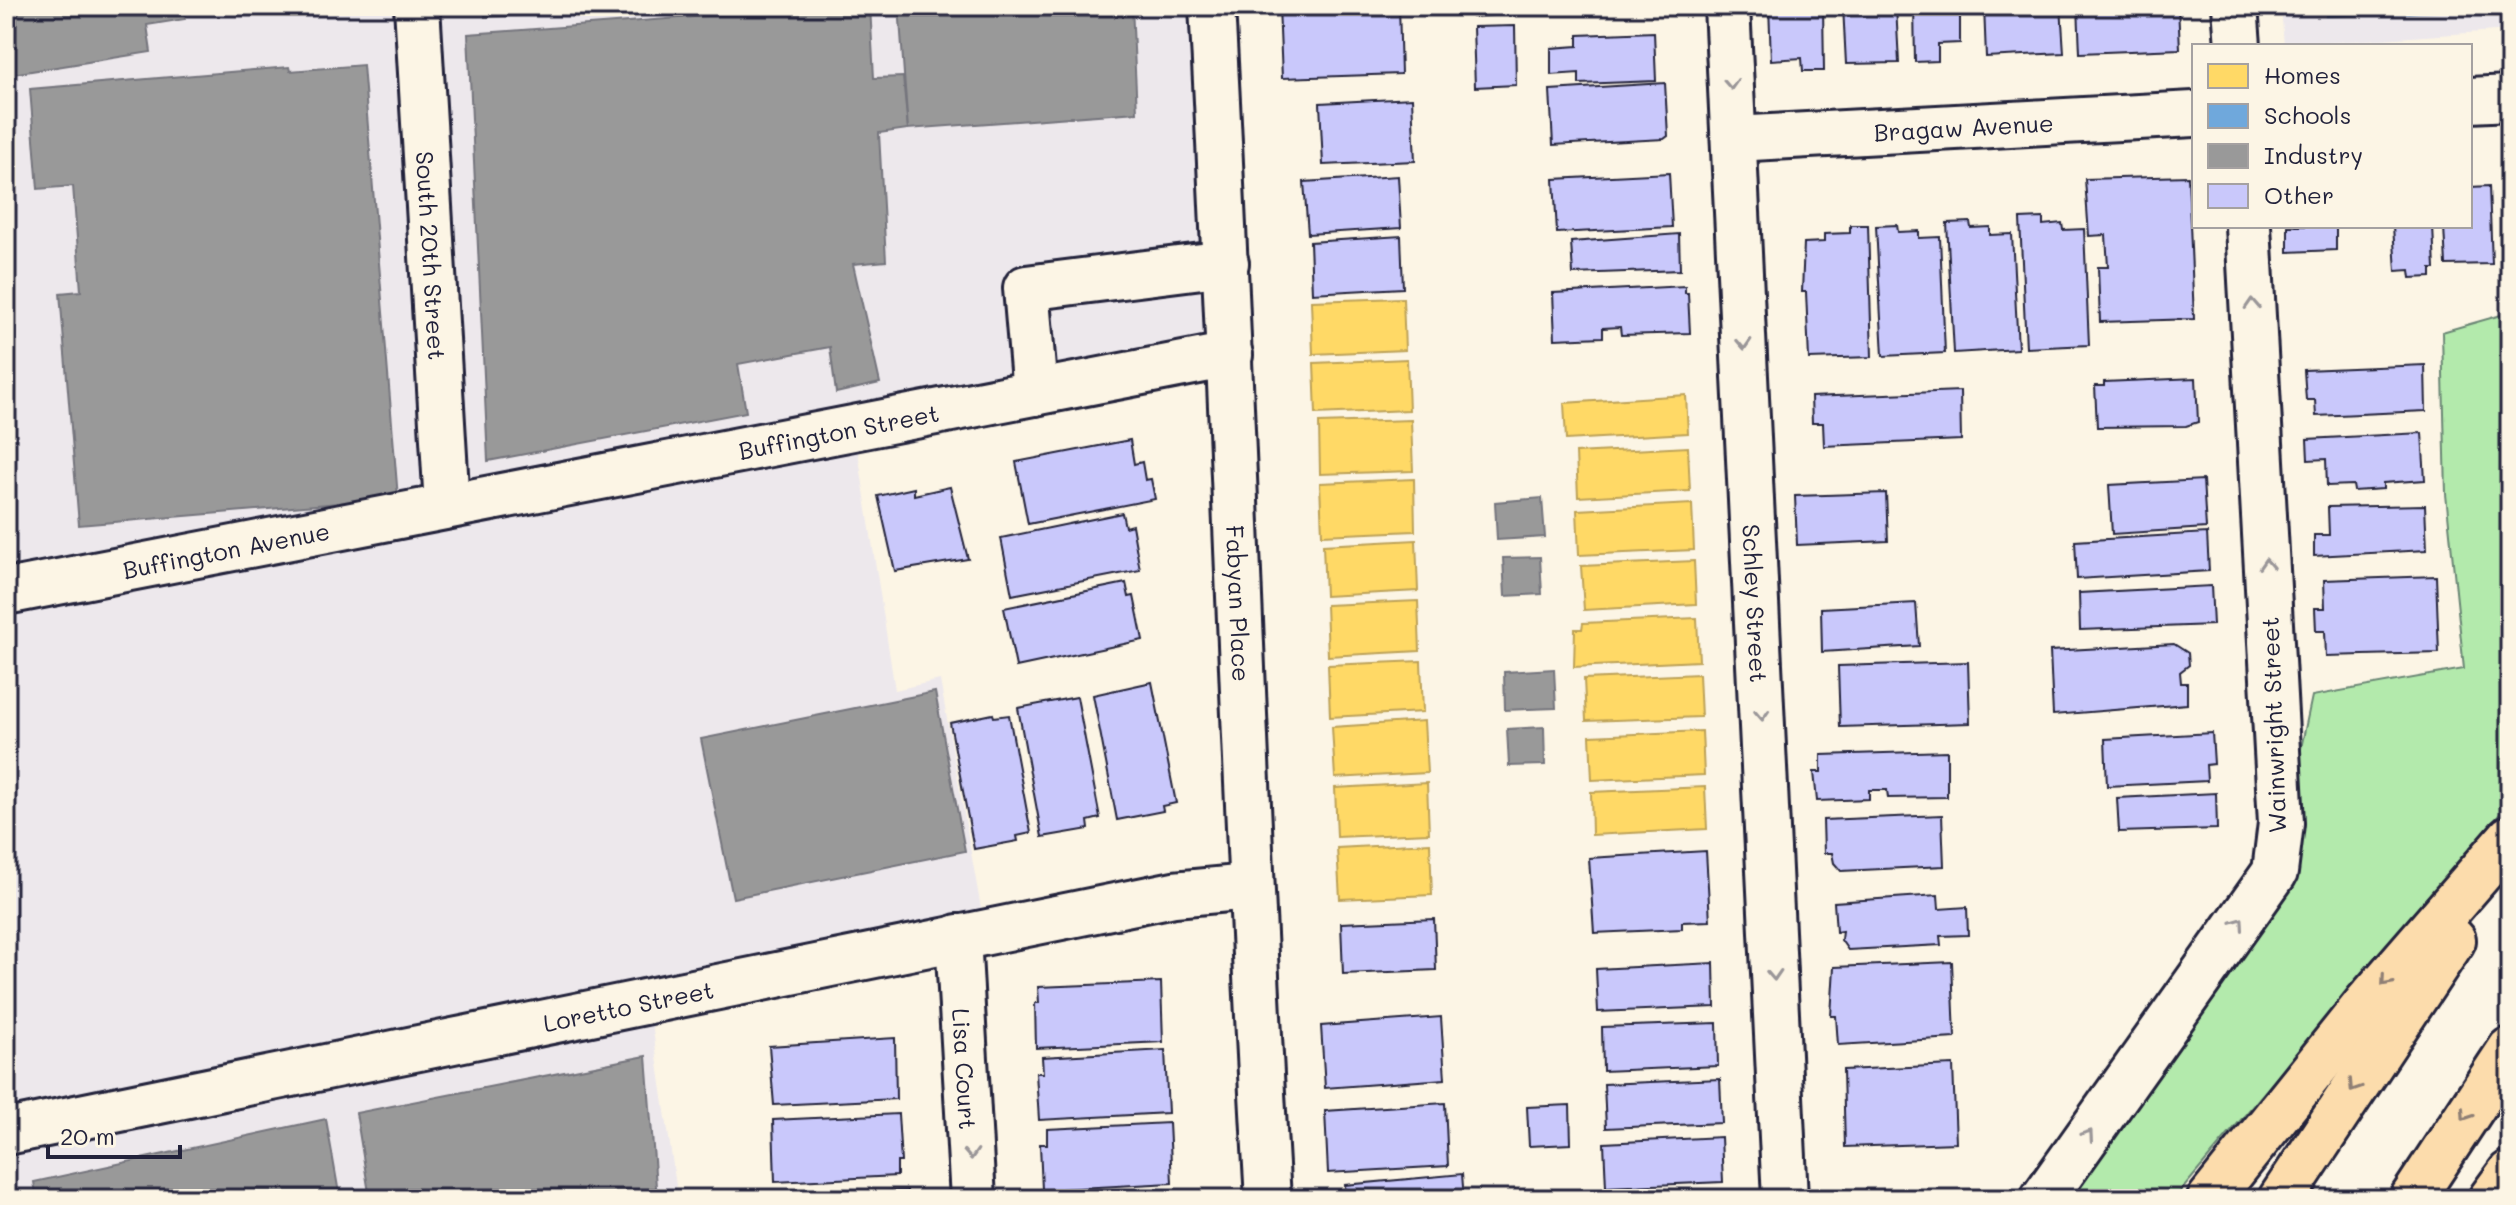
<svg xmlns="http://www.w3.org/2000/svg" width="2516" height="1205" viewBox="0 0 2516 1205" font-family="Mali,sans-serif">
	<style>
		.built { fill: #ede8ec }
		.green { fill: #b3eaac; stroke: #6a8674; stroke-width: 2 }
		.homes { fill: #ffd966; stroke: #bda259; stroke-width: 2 }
		.schools { fill: #6fa8dc; stroke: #5880ac; stroke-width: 2 }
		.industry { fill: #999; stroke: #75757d; stroke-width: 2 }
		.building { fill: #c9c8fb; stroke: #22223b; stroke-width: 2 }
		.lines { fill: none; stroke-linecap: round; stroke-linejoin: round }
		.minor-casing { stroke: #22223b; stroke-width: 50 }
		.highway-casing { stroke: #22223b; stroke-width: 50 }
		.minor { stroke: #fcf5e5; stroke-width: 44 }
		.highway { stroke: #fcdcac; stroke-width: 44 }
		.oneway { stroke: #9a9698 }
		.oneway2 { stroke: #8f7f74 }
		.labels { text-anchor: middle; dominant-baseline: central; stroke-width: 8; stroke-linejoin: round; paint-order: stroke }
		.street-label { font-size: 24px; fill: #22223b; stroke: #fcf5e5 }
	</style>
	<rect width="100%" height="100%" fill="#fcf5e5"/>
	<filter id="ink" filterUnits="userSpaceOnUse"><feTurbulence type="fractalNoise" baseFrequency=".0125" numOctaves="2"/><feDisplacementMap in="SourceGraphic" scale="16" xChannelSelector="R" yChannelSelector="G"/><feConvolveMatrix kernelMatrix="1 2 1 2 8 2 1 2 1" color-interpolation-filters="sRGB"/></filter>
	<g filter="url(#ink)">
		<g class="built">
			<polygon points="6,6 1212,6 1217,368 856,439 895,690 940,680 984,925 649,1003 678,1199 6,1199"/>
			<polygon points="2281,6 2510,6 2510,30 2284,46"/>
		</g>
		<polygon class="green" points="2508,313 2510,802 2174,1199 2043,1199 2275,872 2312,696 2464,669 2446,494 2442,332"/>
		<g class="homes">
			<polygon points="1403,298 1405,350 1313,354 1311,301"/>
			<polygon points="1407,359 1409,410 1316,414 1314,363"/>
			<polygon points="1686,395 1688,433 1566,440 1564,403"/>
			<polygon points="1411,420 1413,471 1320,474 1319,423"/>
			<polygon points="1688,447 1690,491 1578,497 1576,453"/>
			<polygon points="1414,479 1415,531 1322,535 1320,483"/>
			<polygon points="1692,504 1694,550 1579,555 1577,510"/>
			<polygon points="1416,540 1418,591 1325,596 1323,545"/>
			<polygon points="1694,561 1696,604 1584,610 1581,566"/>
			<polygon points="1418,601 1420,651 1328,656 1326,605"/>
			<polygon points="1697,618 1699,661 1574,667 1575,629 1582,629 1583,623"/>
			<polygon points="1421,661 1423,712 1330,717 1328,665"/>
			<polygon points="1699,674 1701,717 1586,721 1584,679"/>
			<polygon points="1424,721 1427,773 1335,778 1332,727"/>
			<polygon points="1702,731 1704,775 1592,780 1590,736"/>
			<polygon points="1427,783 1429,833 1337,837 1335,788"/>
			<polygon points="1705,787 1707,829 1592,835 1591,792"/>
			<polygon points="1430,843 1432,895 1340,899 1337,848"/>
		</g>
		<polygon class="schools" points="2326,6 2510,6 2510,8 2326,16"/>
		<g class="industry">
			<polygon points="6,6 184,6 185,19 147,25 151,52 6,75"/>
			<polygon points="485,6 698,6 485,17"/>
			<polygon points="839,6 870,6 874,78 903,77 908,129 879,133 886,261 853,264 880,383 836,393 830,347 738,364 746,412 488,461 468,34"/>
			<polygon points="899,6 1132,6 1137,112 908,129"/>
			<polygon points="363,65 398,498 79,525 60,293 81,291 73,186 38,189 30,89 289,67 290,71"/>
			<polygon points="1542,498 1545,537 1497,540 1495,502"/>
			<polygon points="1540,557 1542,594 1505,596 1503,558"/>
			<polygon points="1554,669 1556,708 1505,710 1504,672"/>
			<polygon points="935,692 965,851 733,898 701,739"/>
			<polygon points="1544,727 1545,765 1509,766 1507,729"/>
			<polygon points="646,1056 657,1199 370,1199 356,1113"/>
			<polygon points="326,1119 340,1199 37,1199 34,1182"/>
		</g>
		<g class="building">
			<polygon points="1279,6 1399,6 1401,74 1282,78"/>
			<polygon points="1472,6 1515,6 1515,13 1472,17"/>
			<polygon points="1769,6 1823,6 1824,71 1803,71 1802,58 1771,60"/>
			<polygon points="1843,6 1896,6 1899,63 1846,64"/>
			<polygon points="1914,6 1960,6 1960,43 1938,44 1938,61 1915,62"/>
			<polygon points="1984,6 2061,6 2064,53 1986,57"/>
			<polygon points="2078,6 2178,6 2180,49 2080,53"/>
			<polygon points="1515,26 1516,85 1475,87 1473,27"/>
			<polygon points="1654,32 1656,81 1579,84 1579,73 1551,75 1551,48 1578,46 1578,35"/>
			<polygon points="1665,83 1668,136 1664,139 1553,145 1550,90"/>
			<polygon points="1412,98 1415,161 1323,165 1320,103"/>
			<polygon points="2499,170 2510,170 2510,215 2501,215"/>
			<polygon points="1669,173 1672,227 1557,233 1554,179"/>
			<polygon points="1398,176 1401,228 1308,234 1304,182"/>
			<polygon points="2188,176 2194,319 2100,322 2098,267 2108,267 2106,235 2089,236 2085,179"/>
			<polygon points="2489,186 2492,264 2446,265 2444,226 2470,226 2470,187"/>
			<polygon points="2043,218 2043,225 2062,223 2063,230 2084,229 2089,345 2026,348 2020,219"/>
			<polygon points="1970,222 1971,228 1990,227 1990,235 2012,234 2018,349 1954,353 1947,223"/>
			<polygon points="1850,225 1868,225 1872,357 1809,359 1806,292 1802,292 1804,243 1824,242 1824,234 1850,233"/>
			<polygon points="1897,225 1898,232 1919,231 1919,238 1940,237 1945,353 1883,356 1876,226"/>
			<polygon points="2288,226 2336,226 2336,250 2288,252"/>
			<polygon points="2393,226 2433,226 2435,269 2431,269 2431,277 2411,278 2410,270 2396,271"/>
			<polygon points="1679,234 1680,270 1573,274 1571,242"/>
			<polygon points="1401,236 1403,288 1312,293 1310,242"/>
			<polygon points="1685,286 1685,293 1688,293 1690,333 1621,335 1620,327 1603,328 1603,337 1555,339 1553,293"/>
			<polygon points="2425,365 2426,411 2316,416 2315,400 2306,400 2304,370"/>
			<polygon points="2196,378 2198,422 2186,426 2097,427 2095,386 2104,386 2104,382"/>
			<polygon points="1960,391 1961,440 1824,446 1823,423 1812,423 1811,397"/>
			<polygon points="2422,433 2425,480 2383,483 2383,489 2354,491 2353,485 2327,486 2326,459 2308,460 2307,439"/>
			<polygon points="1130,440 1134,464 1142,462 1145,480 1151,479 1155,499 1028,524 1016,462"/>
			<polygon points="2203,480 2206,528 2112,534 2109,485"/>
			<polygon points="950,487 968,559 895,571 878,496 914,488 914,495"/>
			<polygon points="1886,493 1888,541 1797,545 1795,496"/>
			<polygon points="2425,505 2427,550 2314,556 2314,535 2329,535 2328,507"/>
			<polygon points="1122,513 1125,527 1132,525 1140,570 1012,595 1001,538"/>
			<polygon points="2207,533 2209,571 2077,579 2075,541"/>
			<polygon points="2436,576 2439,653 2326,656 2325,631 2316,631 2315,608 2325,608 2324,580"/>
			<polygon points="1126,583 1129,597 1134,596 1143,640 1016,667 1004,608"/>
			<polygon points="2211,586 2213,625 2080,630 2079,593"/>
			<polygon points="1916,603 1919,646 1822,652 1821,608"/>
			<polygon points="2174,644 2188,653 2189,665 2180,672 2181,683 2187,683 2187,704 2053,715 2050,651"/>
			<polygon points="1968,662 1970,723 1840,727 1838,666"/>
			<polygon points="1152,682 1176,803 1162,806 1163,811 1117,820 1093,695"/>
			<polygon points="1077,697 1100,818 1088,821 1089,829 1042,837 1018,708"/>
			<polygon points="993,714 994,717 1009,715 1031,833 1017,836 1018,841 974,849 950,723"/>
			<polygon points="2212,733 2214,764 2206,765 2207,781 2107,786 2105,739"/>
			<polygon points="1947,751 1947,797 1888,798 1887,790 1869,790 1869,799 1817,801 1814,772 1821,772 1821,755"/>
			<polygon points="2216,793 2217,829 2119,832 2117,798"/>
			<polygon points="1942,815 1944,866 1841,871 1834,863 1832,853 1824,853 1823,820"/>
			<polygon points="1706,851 1710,921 1682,922 1682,929 1594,933 1589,858"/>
			<polygon points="1938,895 1939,909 1967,907 1968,935 1940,936 1941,945 1848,950 1841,940 1842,931 1836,932 1834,902"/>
			<polygon points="1434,919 1436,970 1343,974 1341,923"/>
			<polygon points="1952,962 1955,1038 1838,1045 1836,1016 1831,1016 1834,967"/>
			<polygon points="1714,963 1715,1007 1598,1012 1596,969"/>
			<polygon points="1161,982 1163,1042 1036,1048 1035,1003 1039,1003 1038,987"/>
			<polygon points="1441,1017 1445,1079 1325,1088 1321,1026"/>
			<polygon points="1717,1023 1718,1066 1603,1071 1602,1027"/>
			<polygon points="895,1038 896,1099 774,1105 769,1046"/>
			<polygon points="1165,1050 1168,1113 1039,1120 1036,1073 1043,1073 1042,1057"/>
			<polygon points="1953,1065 1956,1143 1845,1147 1843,1070"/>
			<polygon points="1720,1079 1722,1123 1606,1128 1604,1084"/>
			<polygon points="1445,1103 1448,1166 1328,1173 1325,1111"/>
			<polygon points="1570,1105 1571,1144 1529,1146 1527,1107"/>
			<polygon points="898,1114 901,1162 897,1162 897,1176 775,1182 773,1120"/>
			<polygon points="1169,1123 1172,1183 1042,1190 1040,1144 1047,1144 1047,1129"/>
			<polygon points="1721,1137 1723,1182 1606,1187 1604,1143"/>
			<polygon points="1462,1174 1464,1199 1346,1199 1345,1185"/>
			<polygon points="907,1190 907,1199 779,1199 778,1196"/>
			<polygon points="1172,1193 1172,1199 1072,1199"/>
			<polygon points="1725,1195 1725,1199 1625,1199"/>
		</g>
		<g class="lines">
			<defs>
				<g id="minor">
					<path id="s1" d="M417,6L447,506"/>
					<path id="s2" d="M1212,6C1234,404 1244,802 1268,1199"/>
					<path id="s3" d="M1727,6L1785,1199"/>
					<polyline points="2235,6 2238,46"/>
					<polyline points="2470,100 2510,98"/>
					<path id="s4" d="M1734,139L2194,114"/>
					<polyline points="1035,393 1026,288 1226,263"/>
					<path id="s5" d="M6,592L1230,355"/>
					<path id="s6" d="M958,937L973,1199"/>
					<path id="s7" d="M7,1132L1174,894L1249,887"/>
					<polyline points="2043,1199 2275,872 2281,823 2248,226"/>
				</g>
				<g id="highway">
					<polyline points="2210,1199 2366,1004 2510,838"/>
					<polyline points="2281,1199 2453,940"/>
					<polyline points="2412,1199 2510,1050"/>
					<polyline points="2491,1199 2510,1173"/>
				</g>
			</defs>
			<use href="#minor" class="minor-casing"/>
			<use href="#highway" class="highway-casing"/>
			<use href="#minor" class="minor"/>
			<use href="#highway" class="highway"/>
		</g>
		<defs><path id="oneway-chevron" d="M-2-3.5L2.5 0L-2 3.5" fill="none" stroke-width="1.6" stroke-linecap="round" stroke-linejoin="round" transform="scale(2)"/></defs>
		<g class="oneway">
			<use href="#oneway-chevron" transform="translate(1731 84) rotate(87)"/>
			<use href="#oneway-chevron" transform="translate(2252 304) rotate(-93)"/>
			<use href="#oneway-chevron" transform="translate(1744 344) rotate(87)"/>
			<use href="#oneway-chevron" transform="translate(2266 564) rotate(-93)"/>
			<use href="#oneway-chevron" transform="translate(1762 715) rotate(87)"/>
			<use href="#oneway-chevron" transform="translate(2239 923) rotate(-55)"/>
			<use href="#oneway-chevron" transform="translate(1774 975) rotate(87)"/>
			<use href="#oneway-chevron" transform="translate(2088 1135) rotate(-55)"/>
			<use href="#oneway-chevron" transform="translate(971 1154) rotate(87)"/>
		</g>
		<g class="oneway2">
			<use href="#oneway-chevron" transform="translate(2386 981) rotate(131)"/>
			<use href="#oneway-chevron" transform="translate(2354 1086) rotate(123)"/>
			<use href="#oneway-chevron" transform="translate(2466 1115) rotate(124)"/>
		</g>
	</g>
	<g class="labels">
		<g class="street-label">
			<text stroke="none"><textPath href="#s4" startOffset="230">Bragaw Avenue</textPath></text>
			<text stroke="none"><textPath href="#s1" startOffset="250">South 20th Street</textPath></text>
			<text stroke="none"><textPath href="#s5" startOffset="848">Buffington Street</textPath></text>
			<text stroke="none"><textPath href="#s5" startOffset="224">Buffington Avenue</textPath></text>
			<text stroke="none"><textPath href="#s3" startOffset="598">Schley Street</textPath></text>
			<text stroke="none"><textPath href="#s2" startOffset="598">Fabyan Place</textPath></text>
			<text transform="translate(2273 725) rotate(-92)">Wainwright Street</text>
			<text stroke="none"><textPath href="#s7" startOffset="634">Loretto Street</textPath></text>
			<text stroke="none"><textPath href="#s6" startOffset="132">Lisa Court</textPath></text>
		</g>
	</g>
	<rect width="2516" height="1205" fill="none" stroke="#fcf5e5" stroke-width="32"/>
	<rect x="16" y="16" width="2484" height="1173" fill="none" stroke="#22223b" stroke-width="3" filter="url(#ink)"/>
	<rect x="2192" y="44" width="280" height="184" fill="#fcf5e5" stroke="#a5a1a1" stroke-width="2"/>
	<rect x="2208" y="64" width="40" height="24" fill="#ffd966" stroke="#a5a1a1" stroke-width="2"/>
	<text x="2264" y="84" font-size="24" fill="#22223b">Homes</text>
	<rect x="2208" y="104" width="40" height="24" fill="#6fa8dc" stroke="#a5a1a1" stroke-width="2"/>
	<text x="2264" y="124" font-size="24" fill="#22223b">Schools</text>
	<rect x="2208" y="144" width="40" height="24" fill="#999999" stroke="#a5a1a1" stroke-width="2"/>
	<text x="2264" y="164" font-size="24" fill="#22223b">Industry</text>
	<rect x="2208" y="184" width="40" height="24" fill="#c9c8fb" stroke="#a5a1a1" stroke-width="2"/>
	<text x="2264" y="204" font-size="24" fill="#22223b">Other</text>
	<path d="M48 1145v12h132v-12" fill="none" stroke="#22223b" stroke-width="4"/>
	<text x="60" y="1145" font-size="24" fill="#22223b" stroke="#fcf5e5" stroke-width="6" paint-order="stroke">20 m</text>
</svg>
